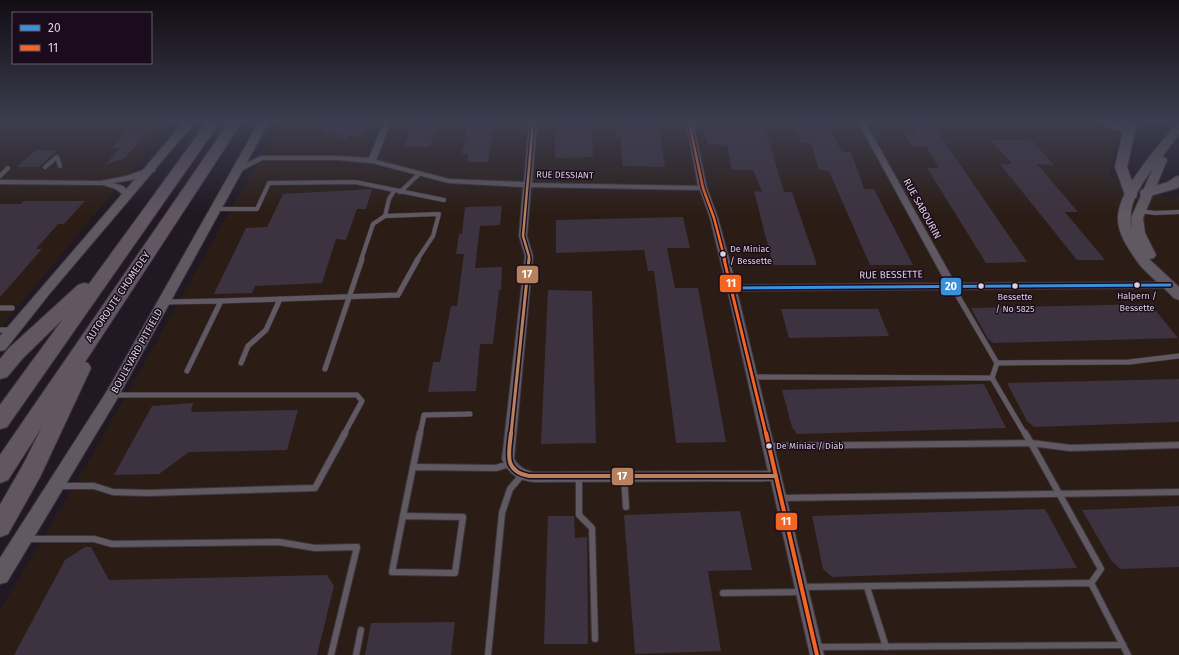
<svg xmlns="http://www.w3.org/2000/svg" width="1179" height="655" viewBox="0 0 1179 655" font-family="'Fira Sans',sans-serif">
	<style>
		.industrial { fill: #2b1d16 }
		.building { fill: #3d323f }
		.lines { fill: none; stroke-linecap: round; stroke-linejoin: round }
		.lane-far2-casing { stroke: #3c353d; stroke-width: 5 }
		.lane-far1-casing { stroke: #3c353d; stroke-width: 6 }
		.lane-casing { stroke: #3c353d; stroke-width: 8 }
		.street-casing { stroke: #3c353d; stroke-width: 2 }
		.secondary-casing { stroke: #3c353d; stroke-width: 2 }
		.primary-casing { stroke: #3c353d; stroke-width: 2 }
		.highway-casing { stroke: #3c353d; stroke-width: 2 }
		.lane-far2 { stroke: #605961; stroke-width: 4 }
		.lane-far1 { stroke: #605961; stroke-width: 5 }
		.lane { stroke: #605961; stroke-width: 6 }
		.street { fill: #605961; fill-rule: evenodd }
		.secondary { fill: #605961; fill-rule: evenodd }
		.primary { fill: #645965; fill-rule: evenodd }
		.highway { fill: #625663; fill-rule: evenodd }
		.bus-1-casing { stroke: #1a0b1d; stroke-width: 6 }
		.bus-2-far2-casing { stroke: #1a0b1d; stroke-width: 5 }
		.bus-2-far1-casing { stroke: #1a0b1d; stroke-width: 6 }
		.bus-2-casing { stroke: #1a0b1d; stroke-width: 7 }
		.bus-3-far2-casing { stroke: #1a0b1d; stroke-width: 5 }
		.bus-3-far1-casing { stroke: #1a0b1d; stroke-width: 6 }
		.bus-3-casing { stroke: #1a0b1d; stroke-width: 7 }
		.bus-1 { stroke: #3a90db; stroke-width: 3 }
		.bus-2-far2 { stroke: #f26522; stroke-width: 2.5 }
		.bus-2-far1 { stroke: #f26522; stroke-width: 3 }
		.bus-2 { stroke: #f26522; stroke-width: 4 }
		.bus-3-far2 { stroke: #b6815c; stroke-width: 2.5 }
		.bus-3-far1 { stroke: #b6815c; stroke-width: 3 }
		.bus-3 { stroke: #b6815c; stroke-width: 4 }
		.bus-dot { fill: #dbd1dd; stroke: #1a0b1d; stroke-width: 1.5 }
		.labels { text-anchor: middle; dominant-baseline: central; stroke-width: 3; stroke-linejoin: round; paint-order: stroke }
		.far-street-label { font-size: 9px; fill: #dbd1dd; stroke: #1a0b1d }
		.bus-label { font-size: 9px; fill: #dbd1dd; stroke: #1a0b1d; text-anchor: start }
		.street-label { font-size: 10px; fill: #dbd1dd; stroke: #1a0b1d }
		.line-badge { stroke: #1a0b1d; stroke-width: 1.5 }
		.badge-label { font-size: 11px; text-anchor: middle; font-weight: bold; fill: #fff }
	</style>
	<rect width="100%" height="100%" fill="#201822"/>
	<g class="industrial">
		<polygon points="0,122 172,122 0,328"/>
		<polygon points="280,122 1120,122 1109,176 1173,200 1179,195 1179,655 0,655 0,610 94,452"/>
	</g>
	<g class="building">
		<polygon points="328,122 369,122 363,136 349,136 347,139 336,139 339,133 323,133"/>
		<polygon points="412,122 437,122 430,147 404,147"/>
		<polygon points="468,122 495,122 488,162 467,162 468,154 462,154"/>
		<polygon points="555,122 592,122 593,157 555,158"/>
		<polygon points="617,122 658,122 665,167 622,166 621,138 617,138"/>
		<polygon points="792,122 827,122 842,152 851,152 864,189 874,189 913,265 870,265 829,171 819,170 811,143 801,143"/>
		<polygon points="910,122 931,122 1027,262 986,263 927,168 939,168 926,147 913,147 904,134 916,134"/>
		<polygon points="765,128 784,192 792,192 817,265 773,265 754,191 762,192 753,170 732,170 727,145 708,144 703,129"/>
		<polygon points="128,131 148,131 125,158 105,165 120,148 112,148"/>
		<polygon points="991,140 1031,140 1054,165 1037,164 1078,212 1065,212 1105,260 1077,260 1000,164 1012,164"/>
		<polygon points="36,150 57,150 39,167 17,167"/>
		<polygon points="372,189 366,209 357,209 346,240 336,239 322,283 255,286 252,293 214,294 246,228 267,227 283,194"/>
		<polygon points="24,201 85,201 64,224 58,224 36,249 42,249 0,297 0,204 21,204"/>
		<polygon points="502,206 500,225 480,226 475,268 502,267 501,290 499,290 493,344 480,344 476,391 428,392 433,362 440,362 451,306 457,306 464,254 456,254 459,234 462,234 465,207"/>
		<polygon points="683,217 690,248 667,248 675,288 698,288 726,442 676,443 654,271 648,271 644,250 556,253 556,220"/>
		<polygon points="548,290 592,291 596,443 541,444"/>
		<polygon points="1150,304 1178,338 994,343 988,339 971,308"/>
		<polygon points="781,309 878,309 889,336 789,338"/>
		<polygon points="1179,379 1179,422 1034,427 1027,421 1007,383"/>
		<polygon points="984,384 1006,428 797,434 792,427 782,390"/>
		<polygon points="193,403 191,412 298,410 287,450 189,452 159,474 114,475 152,406"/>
		<polygon points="1179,506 1179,567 1120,569 1111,560 1082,510"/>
		<polygon points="1045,509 1077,568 832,577 823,569 812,516"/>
		<polygon points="740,511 752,570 708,571 721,651 635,654 624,515"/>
		<polygon points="548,516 574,516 575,538 587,537 588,644 544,644"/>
		<polygon points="85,547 91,547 109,580 327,575 334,586 317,655 14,655 65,560"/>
		<polygon points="455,622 451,655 365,655 371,623"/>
	</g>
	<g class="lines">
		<defs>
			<g id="lane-far2">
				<polyline points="1098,122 1128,131"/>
				<polyline points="45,167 57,157 60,166"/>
				<polyline points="0,176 8,168"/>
				<polyline points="394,191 389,199 385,216 439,214 433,236 417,260"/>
				<polyline points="400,192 419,174"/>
				<polyline points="215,209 257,209 269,183 355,182 444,200"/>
				<polyline points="1140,211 1155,213 1179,212"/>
				<polyline points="361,260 373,224 385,216"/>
			</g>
			<g id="lane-far1">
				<polyline points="952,286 997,363 992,378"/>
				<polyline points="221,301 398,295 418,259"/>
				<polyline points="165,302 221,301 187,371"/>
				<polyline points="0,308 12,308"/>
				<polyline points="0,330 11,330"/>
				<polyline points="241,363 248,346 266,330 280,299"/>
				<polyline points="997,363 1129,362 1179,356"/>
				<polyline points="325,369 362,259"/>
				<polyline points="753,377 992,378 1025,434"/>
				<polyline points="113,395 357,395 362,401 344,434"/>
				<polyline points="420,434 424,415 470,414"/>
			</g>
			<g id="lane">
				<polyline points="1025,433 1031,443 1070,448 1179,445"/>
				<polyline points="769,446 1031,443 1101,569 1091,583"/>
				<polyline points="413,467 420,433"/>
				<polyline points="579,477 579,515 592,528 595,639"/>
				<polyline points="624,477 626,507"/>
				<polyline points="59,486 94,486 113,492 148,493 315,488 345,433"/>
				<polyline points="781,498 1179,492"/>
				<polygon points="403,516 463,517 455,573 392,572"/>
				<polyline points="403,516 413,467 496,468 510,464"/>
				<polyline points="28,539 94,539 112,544 279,542 315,548 357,547 331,655"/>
				<polyline points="801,587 1091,583 1128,655"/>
				<polyline points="867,587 886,647"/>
				<polyline points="723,593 802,592"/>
				<polyline points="816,647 1123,645"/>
				<polyline points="356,655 361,630"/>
				<polyline points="488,655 502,513 510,489 522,475"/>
			</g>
			<g id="street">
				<path d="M384,122H391L376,160L449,179L524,182L529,122H537L532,183L698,186L686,122H693L707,188L718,218L736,285L946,283L858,122H865L955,283L1170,282L1175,285L1170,288L737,291L824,655H810L771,481L534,482C517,480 509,474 502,459L525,256L519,236L523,187L449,183L372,163L338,160H262L241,171H235L234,169L261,156H338L369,158ZM531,187L700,190L710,218L727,288L768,471L534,472C524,470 519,467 514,459L533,256L527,236Z"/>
				<path d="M152,167H155V171L131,180L113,183L123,186L131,194V198C123,199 123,193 117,190C113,187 108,187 104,185L0,184V180L101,181L126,176Z"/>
			</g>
			<g id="secondary">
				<polygon points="184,122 195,122 51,292 5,350 0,351 0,336"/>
				<polygon points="259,122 269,122 117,399 7,582 0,584 0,558 107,391"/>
				<path d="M1179,124V134L1162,157L1166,158L1167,160L1143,218L1145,233L1156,255L1154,258L1149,259L1179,287V300L1174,298C1163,286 1150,277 1139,264C1130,251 1117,234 1118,217C1119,188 1158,148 1175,125ZM1153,168L1131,218L1132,229C1126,206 1140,186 1153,168Z"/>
			</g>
			<g id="primary">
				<polygon points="1125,122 1137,122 1127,167 1137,195 1136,198 1126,198 1125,195 1115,167"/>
				<polygon points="1179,176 1179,186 1178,188 1146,197 1141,196 1140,193 1141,190 1168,182 1175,177"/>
			</g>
			<g id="highway">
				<polygon points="207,122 220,122 7,427 0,429 0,405 63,319 23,358 7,377 0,379 0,359 9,348 78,285 84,283 89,284"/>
				<polygon points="229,122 242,122 85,362 88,363 91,368 40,477 8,534 0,537 0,505 24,463 42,427 8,480 0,483 0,455"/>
			</g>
		</defs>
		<use href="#lane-far2" class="lane-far2-casing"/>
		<use href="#lane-far1" class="lane-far1-casing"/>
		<use href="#lane" class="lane-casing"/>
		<use href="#street" class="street-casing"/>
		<use href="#secondary" class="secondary-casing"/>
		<use href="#primary" class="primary-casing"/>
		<use href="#highway" class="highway-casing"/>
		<use href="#lane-far2" class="lane-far2"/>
		<use href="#lane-far1" class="lane-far1"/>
		<use href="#lane" class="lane"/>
		<use href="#street" class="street"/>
		<use href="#secondary" class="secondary"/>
		<use href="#primary" class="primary"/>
		<use href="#highway" class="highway"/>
		<defs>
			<polyline id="bus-1" points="732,288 1170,285"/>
			<polyline id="bus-2-far2" points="689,122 703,188 714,218 725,260"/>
			<polyline id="bus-2-far1" points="724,259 766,434"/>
			<polyline id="bus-2" points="766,433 817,655"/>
			<polyline id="bus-3-far2" points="529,260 529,256 523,236 533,122"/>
			<polyline id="bus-3-far1" points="511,434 529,259"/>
			<path id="bus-3" d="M511,433C509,453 503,471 529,476H776"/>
		</defs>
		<use href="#bus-1" class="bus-1-casing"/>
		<use href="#bus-2-far2" class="bus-2-far2-casing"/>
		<use href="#bus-2-far1" class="bus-2-far1-casing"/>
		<use href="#bus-2" class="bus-2-casing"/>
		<use href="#bus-3-far2" class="bus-3-far2-casing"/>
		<use href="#bus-3-far1" class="bus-3-far1-casing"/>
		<use href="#bus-3" class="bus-3-casing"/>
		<use href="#bus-1" class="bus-1"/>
		<use href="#bus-2-far2" class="bus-2-far2"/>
		<use href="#bus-2-far1" class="bus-2-far1"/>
		<use href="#bus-2" class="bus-2"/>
		<use href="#bus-3-far2" class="bus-3-far2"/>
		<use href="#bus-3-far1" class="bus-3-far1"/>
		<use href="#bus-3" class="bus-3"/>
	</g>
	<linearGradient id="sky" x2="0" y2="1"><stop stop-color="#120d13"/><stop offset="0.57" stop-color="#3c3d4f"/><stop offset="1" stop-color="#3c3d4f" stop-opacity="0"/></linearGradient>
	<rect width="1179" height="214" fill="url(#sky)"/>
	<g class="bus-dot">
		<circle cx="723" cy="254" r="3.5"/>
		<circle cx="1137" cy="285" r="3.5"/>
		<circle cx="981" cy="286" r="3.5"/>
		<circle cx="1015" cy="286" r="3.5"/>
		<circle cx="769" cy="446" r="3.5"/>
	</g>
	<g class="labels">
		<g class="far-street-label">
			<text transform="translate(565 175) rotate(1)">RUE DESSIANT</text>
		</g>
		<g class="bus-label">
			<text x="730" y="249">De Miniac<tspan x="730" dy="12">/ Bessette</tspan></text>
			<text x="1137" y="296" text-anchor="middle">Halpern /<tspan x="1137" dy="12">Bessette</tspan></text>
			<text x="1015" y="297" text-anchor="middle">Bessette<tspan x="1015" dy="12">/ No 5825</tspan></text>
			<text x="776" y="446">De Miniac / Diab</text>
		</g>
		<g class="street-label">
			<text transform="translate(922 209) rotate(61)">RUE SABOURIN</text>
			<text transform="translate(891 275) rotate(-1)">RUE BESSETTE</text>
			<text transform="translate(118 297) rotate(-56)">AUTOROUTE CHOMEDEY</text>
			<text transform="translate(137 351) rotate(-61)">BOULEVARD PITFIELD</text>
		</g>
	</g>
	<g class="line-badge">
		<rect x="516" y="265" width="23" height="19" rx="4" fill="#b6815c"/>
		<rect x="719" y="274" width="23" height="19" rx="4" fill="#f26522"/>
		<rect x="940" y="277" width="22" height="19" rx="4" fill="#3a90db"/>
		<rect x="611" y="467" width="23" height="19" rx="4" fill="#b6815c"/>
		<rect x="775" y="512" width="23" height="19" rx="4" fill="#f26522"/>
	</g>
	<g class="badge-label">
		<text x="527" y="278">17</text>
		<text x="731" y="287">11</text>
		<text x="951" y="290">20</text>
		<text x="622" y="480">17</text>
		<text x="786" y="525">11</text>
	</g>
	<rect x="12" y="12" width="140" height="52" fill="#1a0b1d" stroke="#675a6a"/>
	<rect x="20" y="25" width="20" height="6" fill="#3a90db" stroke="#675a6a"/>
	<text x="48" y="32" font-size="12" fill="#dbd1dd">20</text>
	<rect x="20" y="45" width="20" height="6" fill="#f26522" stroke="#675a6a"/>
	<text x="48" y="52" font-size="12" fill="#dbd1dd">11</text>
</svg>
